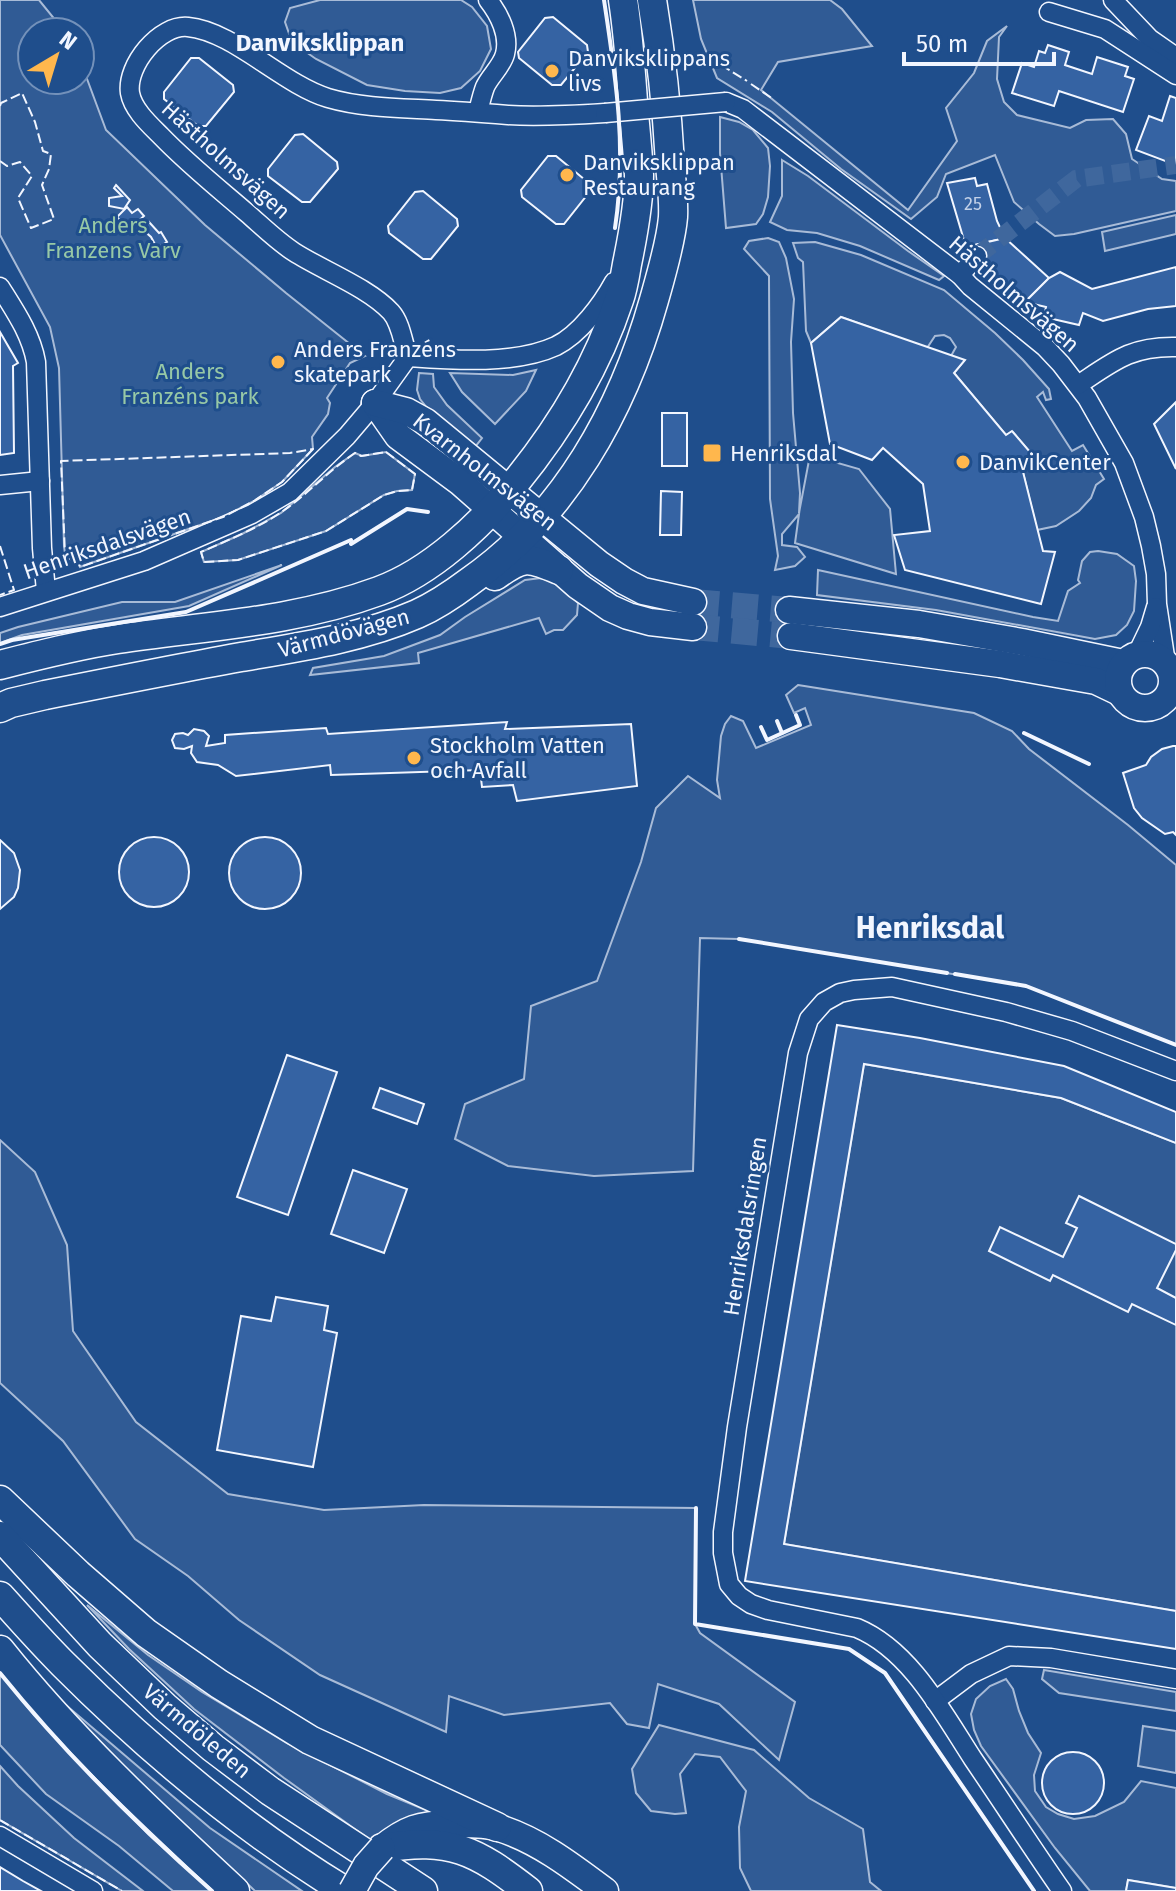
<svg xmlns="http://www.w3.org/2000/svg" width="1176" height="1891" viewBox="0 0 1176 1891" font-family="'Fira Sans',sans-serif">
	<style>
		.built { fill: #305b95; stroke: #a8bbd7; stroke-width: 2 }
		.building { fill: #3563a3; stroke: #f2f6ff; stroke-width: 2 }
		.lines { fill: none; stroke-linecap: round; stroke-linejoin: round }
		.street-tunnel { stroke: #3f679d; stroke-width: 18; stroke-dasharray: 18 9; stroke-linecap: butt }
		.secondary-tunnel { stroke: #3f679d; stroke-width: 26; stroke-dasharray: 26 13; stroke-linecap: butt }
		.street-casing { stroke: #f2f6ff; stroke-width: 21 }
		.secondary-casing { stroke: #f2f6ff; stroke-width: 29 }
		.primary-casing { stroke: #f2f6ff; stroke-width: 31 }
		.street { stroke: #1f4e8c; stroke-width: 18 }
		.secondary { stroke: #1f4e8c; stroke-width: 26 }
		.primary { stroke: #1f4e8c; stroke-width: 28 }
		.street-bridge-casing { stroke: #f2f6ff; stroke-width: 21; stroke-linecap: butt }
		.secondary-bridge-casing { stroke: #f2f6ff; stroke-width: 29; stroke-linecap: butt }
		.street-bridge { stroke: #1f4e8c; stroke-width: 18 }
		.secondary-bridge { stroke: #1f4e8c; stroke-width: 26 }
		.fence { stroke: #f2f6ff; stroke-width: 2; stroke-dasharray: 10 4; stroke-linecap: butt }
		.wall { stroke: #f2f6ff; stroke-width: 4 }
		.poi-dot { fill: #ffb74d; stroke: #1f4e8c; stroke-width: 3 }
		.labels { text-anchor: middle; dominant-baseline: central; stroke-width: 6; stroke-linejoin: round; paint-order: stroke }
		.number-label { font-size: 18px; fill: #c3d1e8 }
		.poi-label { font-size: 22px; fill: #f2f6ff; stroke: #1f4e8c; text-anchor: start }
		.street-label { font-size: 22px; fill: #f2f6ff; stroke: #1f4e8c }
		.park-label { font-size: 22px; fill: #97c8a6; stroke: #1f4e8c }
		.neighbourhood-label { font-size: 24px; font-weight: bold; fill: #f2f6ff; stroke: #1f4e8c }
		.district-label { font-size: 30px; font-weight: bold; fill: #f2f6ff; stroke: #1f4e8c }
	</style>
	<rect width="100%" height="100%" fill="#1f4e8c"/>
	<g class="built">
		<polygon points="0,0 39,0 65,32 32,32 32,80 80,80 80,60 106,130 205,225 286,293 365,356 350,363 327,398 330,403 328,414 312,437 313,449 282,482 254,501 223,517 80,567 78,561 71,560 65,554 64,546 59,368 50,327 0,235"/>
		<polygon points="320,0 461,0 472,7 487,26 491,49 480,71 461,88 440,93 405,91 367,85 316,59 292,42 285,22 290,8"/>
		<polygon points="693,0 830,0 842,9 872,46 778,62 761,90 908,210 957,141 946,108 974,73 987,41 1007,26 999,37 997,79 1004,102 1017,115 1070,128 1086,120 1113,119 1126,134 1132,159 1162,179 1176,181 1176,211 1074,234 1055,236 1039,224 1014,202 995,155 946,174 937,197 911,219 841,169 772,112 717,78 701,39"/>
		<polygon points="720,117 739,122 753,130 768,148 770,166 768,197 763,214 756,224 726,228 720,153"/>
		<polygon points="782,160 808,176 908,251 944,276 939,280 860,246 817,233 787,230 770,222 782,196"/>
		<polygon points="1176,215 1176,234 1105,251 1102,232"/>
		<polygon points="768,238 779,242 786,258 794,299 791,342 793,413 800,493 799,513 810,455 859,469 890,509 896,574 795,543 799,514 782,534 782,545 797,547 805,557 795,566 775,570 778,556 770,499 769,276 744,249 749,241"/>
		<polygon points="815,242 861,255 944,290 995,333 1023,360 1049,389 1051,399 1046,400 1043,392 1037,397 1072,451 1083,445 1104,479 1096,485 1091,498 1079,511 1056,526 1037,530 1021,464 1036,459 1013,432 1006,435 954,373 964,361 951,356 956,347 950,338 944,335 935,336 927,348 841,317 811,343 806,331 803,262 798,258 793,243"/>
		<polygon points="536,370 526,391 495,424 462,392 450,373 513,375"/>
		<polygon points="419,373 433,374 434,387 447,405 482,438 475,447 428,409 420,399 417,390"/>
		<polygon points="386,452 415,474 412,490 397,491 384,495 326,531 238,560 204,562 201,552 242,534 281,513 335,467 355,453 362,456"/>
		<polygon points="1098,551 1117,554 1134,566 1136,581 1134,611 1127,625 1116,635 1095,639 936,610 817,595 818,570 1033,617 1058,621 1068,591 1080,583 1078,580 1082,561 1090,552"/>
		<polygon points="282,565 189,606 22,635 0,643 0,633 18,627 122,602 175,602"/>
		<polygon points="541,578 559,584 578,603 577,615 563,630 554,630 546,634 539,618 418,653 419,663 310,675 313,668 384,656 440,635 465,617 525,580"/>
		<polygon points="798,685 974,713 1012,731 1029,749 1128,825 1176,865 1176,1045 1026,986 739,939 700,938 693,1171 594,1176 508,1166 455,1139 465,1104 524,1079 531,1006 597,981 641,862 656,808 688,776 720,798 717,780 721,736 725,724 731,716 743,721 756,748 811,725 805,708 794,713 786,695"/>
		<polygon points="864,1064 1061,1098 1176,1143 1176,1611 784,1544"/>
		<polygon points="0,1140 35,1172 67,1245 73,1331 136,1422 228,1494 324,1510 424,1505 696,1508 695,1624 700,1633 795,1702 779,1760 719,1704 658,1684 649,1728 627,1724 610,1703 504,1715 449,1696 446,1732 320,1675 239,1620 188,1576 135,1539 63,1441 0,1383"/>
		<polygon points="87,1605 148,1655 202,1692 287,1743 387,1794 438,1815 389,1829 370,1840 284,1778 194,1709 129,1649"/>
		<polygon points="1044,1670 1176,1692 1176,1711 1059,1693 1042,1679"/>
		<polygon points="0,1673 34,1715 149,1835 212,1891 173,1891 119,1846 46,1794 0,1745"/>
		<polygon points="1006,1679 1013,1689 1019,1711 1028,1733 1041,1753 1034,1775 1035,1791 1046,1807 1058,1814 1074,1819 1095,1816 1124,1802 1141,1781 1176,1788 1176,1888 1128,1880 1126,1891 1090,1891 1055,1848 981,1746 974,1730 971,1714 976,1699 990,1686"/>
		<polygon points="60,1700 210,1828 302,1891 255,1891 123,1766"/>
		<polygon points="659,1725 754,1750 809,1798 863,1829 870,1882 881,1891 751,1891 740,1868 739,1827 746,1791 720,1757 695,1754 680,1774 686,1813 675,1814 651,1811 636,1793 632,1769"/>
		<polygon points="1143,1726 1176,1731 1176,1773 1138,1766"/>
		<polygon points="0,1766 18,1786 74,1838 143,1891 122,1891 0,1820"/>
	</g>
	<g class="building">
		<polygon points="553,17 587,45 588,52 561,85 552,85 519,58 518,52 545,18"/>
		<polygon points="1048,45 1069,52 1065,65 1092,74 1097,57 1128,67 1125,76 1134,79 1123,112 1059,91 1054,106 1012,93 1022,63 1034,67 1039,51 1045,53"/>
		<polygon points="191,58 199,58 233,85 234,92 206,126 198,126 164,99 164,92"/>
		<polygon points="1170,96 1176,98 1176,165 1136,150 1149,116 1162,121"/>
		<polygon points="303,134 337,162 338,169 310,202 302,202 268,176 268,169 295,135"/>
		<polygon points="548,156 556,156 590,184 591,190 564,224 556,224 522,197 521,190"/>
		<polygon points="975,178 977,186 987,184 997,221 1005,238 966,247 947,183"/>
		<polygon points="116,185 130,200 124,209 109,206 109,198 122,196 114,188"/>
		<polygon points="423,191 457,219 458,226 431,259 423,259 389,233 388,226 415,192"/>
		<polygon points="127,207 132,213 138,209 144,216 128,230 117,217"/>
		<polygon points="149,222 159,233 161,232 167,242 157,248 151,237 142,229"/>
		<polygon points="1005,238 1049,278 1025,302 981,266 987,260 977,256 966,247"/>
		<polygon points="1176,267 1176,306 1148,309 1103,321 1083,313 1079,325 1044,317 1046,307 1025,302 1049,278 1060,272 1092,289"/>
		<polygon points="841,317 965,360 954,373 1006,435 1012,431 1036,459 1021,464 1043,551 1055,552 1041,604 905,570 894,535 930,531 923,484 883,448 872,460 830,444 811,343"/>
		<polygon points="0,332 18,363 13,366 14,453 0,455"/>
		<polygon points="1176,402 1176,469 1154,424"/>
		<rect x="662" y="413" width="25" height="53"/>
		<polygon points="661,491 682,492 681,535 660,535"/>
		<polygon points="507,722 505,729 631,724 637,786 517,801 513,785 482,787 480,770 331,775 330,765 236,776 218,765 197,762 191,753 192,746 184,749 175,748 172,740 175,734 183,733 188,735 194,729 204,731 209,736 206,746 225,743 225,735 326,728 328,734"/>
		<polygon points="1173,746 1176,746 1176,835 1173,832 1165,834 1142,818 1134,808 1123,773 1146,765 1151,757 1162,749"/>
		<circle cx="265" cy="873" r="36"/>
		<circle cx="154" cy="872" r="35"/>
		<polygon points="0,840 14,853 20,870 18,888 14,897 0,909"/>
		<polygon points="837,1025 920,1038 1064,1066 1176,1112 1176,1143 1061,1098 864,1064 784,1544 1176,1611 1176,1649 745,1581"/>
		<polygon points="287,1055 337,1072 288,1215 237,1197"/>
		<polygon points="380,1088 424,1104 417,1124 373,1108"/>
		<polygon points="353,1170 407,1189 384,1253 331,1234"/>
		<polygon points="1079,1196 1176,1244 1176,1250 1157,1288 1176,1298 1176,1325 1132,1304 1128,1312 1053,1275 1050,1281 989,1251 1000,1227 1063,1257 1077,1228 1066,1223"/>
		<polygon points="276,1297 328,1306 324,1330 337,1333 313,1467 217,1450 241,1316 271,1321"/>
		<circle cx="1073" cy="1783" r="31"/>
		<polygon points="0,1867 23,1881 41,1891 0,1891"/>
		<polygon points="1128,1880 1176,1888 1176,1891 1126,1891"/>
	</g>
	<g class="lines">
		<polyline class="street-tunnel" points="977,256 1076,179 1176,165"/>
		<g class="secondary-tunnel">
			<polyline points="693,602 789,610"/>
			<polyline points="693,627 791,636"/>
		</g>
		<defs>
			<g id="street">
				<polyline points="1113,0 1150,39 1176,57"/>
				<polyline points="1049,12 1105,29 1176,75"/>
				<polyline points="726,102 743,109 960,275 970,286 1045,347 1061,364 1087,398 1124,463 1144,517 1151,546 1156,574 1157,604 1166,663"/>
				<path d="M478,112C480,104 482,95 485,87C490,76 502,66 505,54C510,35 499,14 488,0"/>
				<polyline points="960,275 977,256"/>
				<path d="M0,287C15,311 31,334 36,362L42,548L46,591"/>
				<path d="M408,357C403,343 401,323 391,312C369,288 322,270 294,252C277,241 262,226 247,213C218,188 188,164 161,136C150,125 133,110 130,93C126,65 160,24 188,27C233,31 282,84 328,98C362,108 400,108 436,110C460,111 484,113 508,115C540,117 573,115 605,113"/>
				<path d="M408,357C452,360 515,365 556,346C580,334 602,304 614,282"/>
				<path d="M1078,385C1114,361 1131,346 1176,347"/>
				<polyline points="0,485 40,481"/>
				<polyline points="0,607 144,561 252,514 290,492 347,436 375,403 408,357"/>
				<polyline points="1137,654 1150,627 1156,607"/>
				<polyline points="935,1701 971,1674 1009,1656 1051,1658 1176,1679"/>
				<polyline points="0,1836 93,1891"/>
				<path d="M1062,1891C1032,1848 1003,1803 973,1759C943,1713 910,1650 857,1628L768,1610L751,1604L739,1596L729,1584L723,1553V1532L737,1427L798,1053L809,1019L824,1002L840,993L854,990L892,987L1006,1012L1072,1031L1176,1071"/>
			</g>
			<g id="secondary">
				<polyline points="375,403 398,436 460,482 578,586 610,608 628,616 650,622 693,627"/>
				<polyline points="375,403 406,411 426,422 599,564 624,581 643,591 693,602"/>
				<polyline points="789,610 919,624 1022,642 1123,663"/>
				<polyline points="791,636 1000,664 1096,681 1119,692"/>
				<circle cx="1145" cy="681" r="27"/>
				<path d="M382,1848C406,1829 420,1824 450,1824C466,1824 484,1823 499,1828C538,1840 573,1867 605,1891"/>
			</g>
			<g id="primary">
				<path d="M495,576C524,555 528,557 559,570"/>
				<path d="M0,665C39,655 78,645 118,639C206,626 295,622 379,591C431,572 481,525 515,483C560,428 597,367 619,300C623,289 625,276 627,264C633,235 639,204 639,175C638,155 636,134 634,114C631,76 629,38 623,0"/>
				<path d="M0,708L11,703L45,695C110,682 175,669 241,657C300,647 362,638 417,614C435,606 453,594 469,582C565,515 623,410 654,300C661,275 671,242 673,217C674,199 671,180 670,163C667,108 661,54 652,0"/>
				<polyline points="0,1500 78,1574 146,1633 219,1684 310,1740 497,1827"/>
				<polyline points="0,1536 100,1645 165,1707 213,1748 270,1791 423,1891"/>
				<path d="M0,1596C21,1619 41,1642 63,1664C147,1748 243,1829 345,1891"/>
				<path d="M0,1650C71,1739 152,1814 235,1891"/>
				<path d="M382,1848C451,1837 475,1850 528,1891"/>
			</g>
		</defs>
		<use href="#street" class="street-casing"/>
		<use href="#secondary" class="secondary-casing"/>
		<use href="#primary" class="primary-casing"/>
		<use href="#street" class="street"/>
		<use href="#secondary" class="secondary"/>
		<use href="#primary" class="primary"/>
		<defs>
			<polyline id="street-bridge" points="605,113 726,102"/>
			<polyline id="secondary-bridge" points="352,1891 366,1866 382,1848"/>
		</defs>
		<use href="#street-bridge" class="street-bridge-casing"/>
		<use href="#secondary-bridge" class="secondary-bridge-casing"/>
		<use href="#street-bridge" class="street-bridge"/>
		<use href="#secondary-bridge" class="secondary-bridge"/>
		<g class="fence">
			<polyline points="721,65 747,81"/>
			<polyline points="751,84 773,99"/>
			<polyline points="0,106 1,103 22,93 35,122 43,151 51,154 49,169 42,185 54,219 31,228 18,198 32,176 20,162 7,166 0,161"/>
			<polygon points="313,449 282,482 254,501 223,517 80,567 78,561 71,560 65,554 61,461 290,453"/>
			<path d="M386,452L415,474L412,490L397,491L384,495L326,531L238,560L204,562L201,552C228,540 256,529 280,513C307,495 328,471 355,453L361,456Z"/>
			<polyline points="0,546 14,590 0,595"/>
			<polyline points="0,1820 122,1891"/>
		</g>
		<g class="wall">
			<path d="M604,0C616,79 627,149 615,228"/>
			<polyline points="351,544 407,509 428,512"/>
			<polyline points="0,644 12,640 186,612 351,540"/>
			<polyline points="777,721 782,733"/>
			<polyline points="761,727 767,740 800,725 796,715"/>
			<polyline points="1024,733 1089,764"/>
			<polyline points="739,939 947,973"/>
			<polyline points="955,974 1026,986 1176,1045"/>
			<polyline points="696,1508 695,1624 849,1649 885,1673 1034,1891"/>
			<path d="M0,1673C64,1752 136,1824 212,1891"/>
		</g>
	</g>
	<g class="poi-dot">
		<circle cx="552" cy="71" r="8"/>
		<circle cx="567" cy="175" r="8"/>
		<circle cx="278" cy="362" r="8"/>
		<rect x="702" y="443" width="20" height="20" rx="4"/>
		<circle cx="963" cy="462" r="8"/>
		<circle cx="414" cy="758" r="8"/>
	</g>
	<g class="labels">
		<g class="number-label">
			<text x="973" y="204">25</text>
		</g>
		<g class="poi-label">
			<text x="568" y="58">Danviksklippans<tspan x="568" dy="25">livs</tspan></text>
			<text x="583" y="162">Danviksklippan<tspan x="583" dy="25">Restaurang</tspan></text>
			<text x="294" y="349">Anders Franzéns<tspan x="294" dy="25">skatepark</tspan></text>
			<text x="730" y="453">Henriksdal</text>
			<text x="979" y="462">DanvikCenter</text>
			<text x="430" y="745">Stockholm Vatten<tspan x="430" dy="25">och Avfall</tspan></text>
		</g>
		<g class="street-label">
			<text transform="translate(226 160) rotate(42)">Hästholmsvägen</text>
			<text transform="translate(1014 294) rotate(41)">Hästholmsvägen</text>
			<text transform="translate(485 472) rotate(38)">Kvarnholmsvägen</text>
			<text transform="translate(107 544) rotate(-19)">Henriksdalsvägen</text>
			<text transform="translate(344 633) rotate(-15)">Värmdövägen</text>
			<text transform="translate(745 1226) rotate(-81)">Henriksdalsringen</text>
			<text transform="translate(197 1731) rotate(40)">Värmdöleden</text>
		</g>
		<g class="park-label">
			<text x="113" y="225">Anders<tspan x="113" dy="25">Franzens Varv</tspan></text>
			<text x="190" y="371">Anders<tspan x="190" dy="25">Franzéns park</tspan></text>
		</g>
		<g class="neighbourhood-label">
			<text x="320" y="43">Danviksklippan</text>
		</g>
		<g class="district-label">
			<text x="930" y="928">Henriksdal</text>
		</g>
	</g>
	<g transform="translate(56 56) rotate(38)"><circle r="38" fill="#1f4e8c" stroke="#7391ba" stroke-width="2"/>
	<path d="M0-6L14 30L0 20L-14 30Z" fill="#ffb74d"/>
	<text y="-12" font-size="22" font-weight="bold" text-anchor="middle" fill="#f2f6ff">N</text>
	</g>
	<path d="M904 52v12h150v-12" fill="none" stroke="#f2f6ff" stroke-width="4"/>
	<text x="916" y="52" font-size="24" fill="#f2f6ff" stroke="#1f4e8c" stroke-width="6" paint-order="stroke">50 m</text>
</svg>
